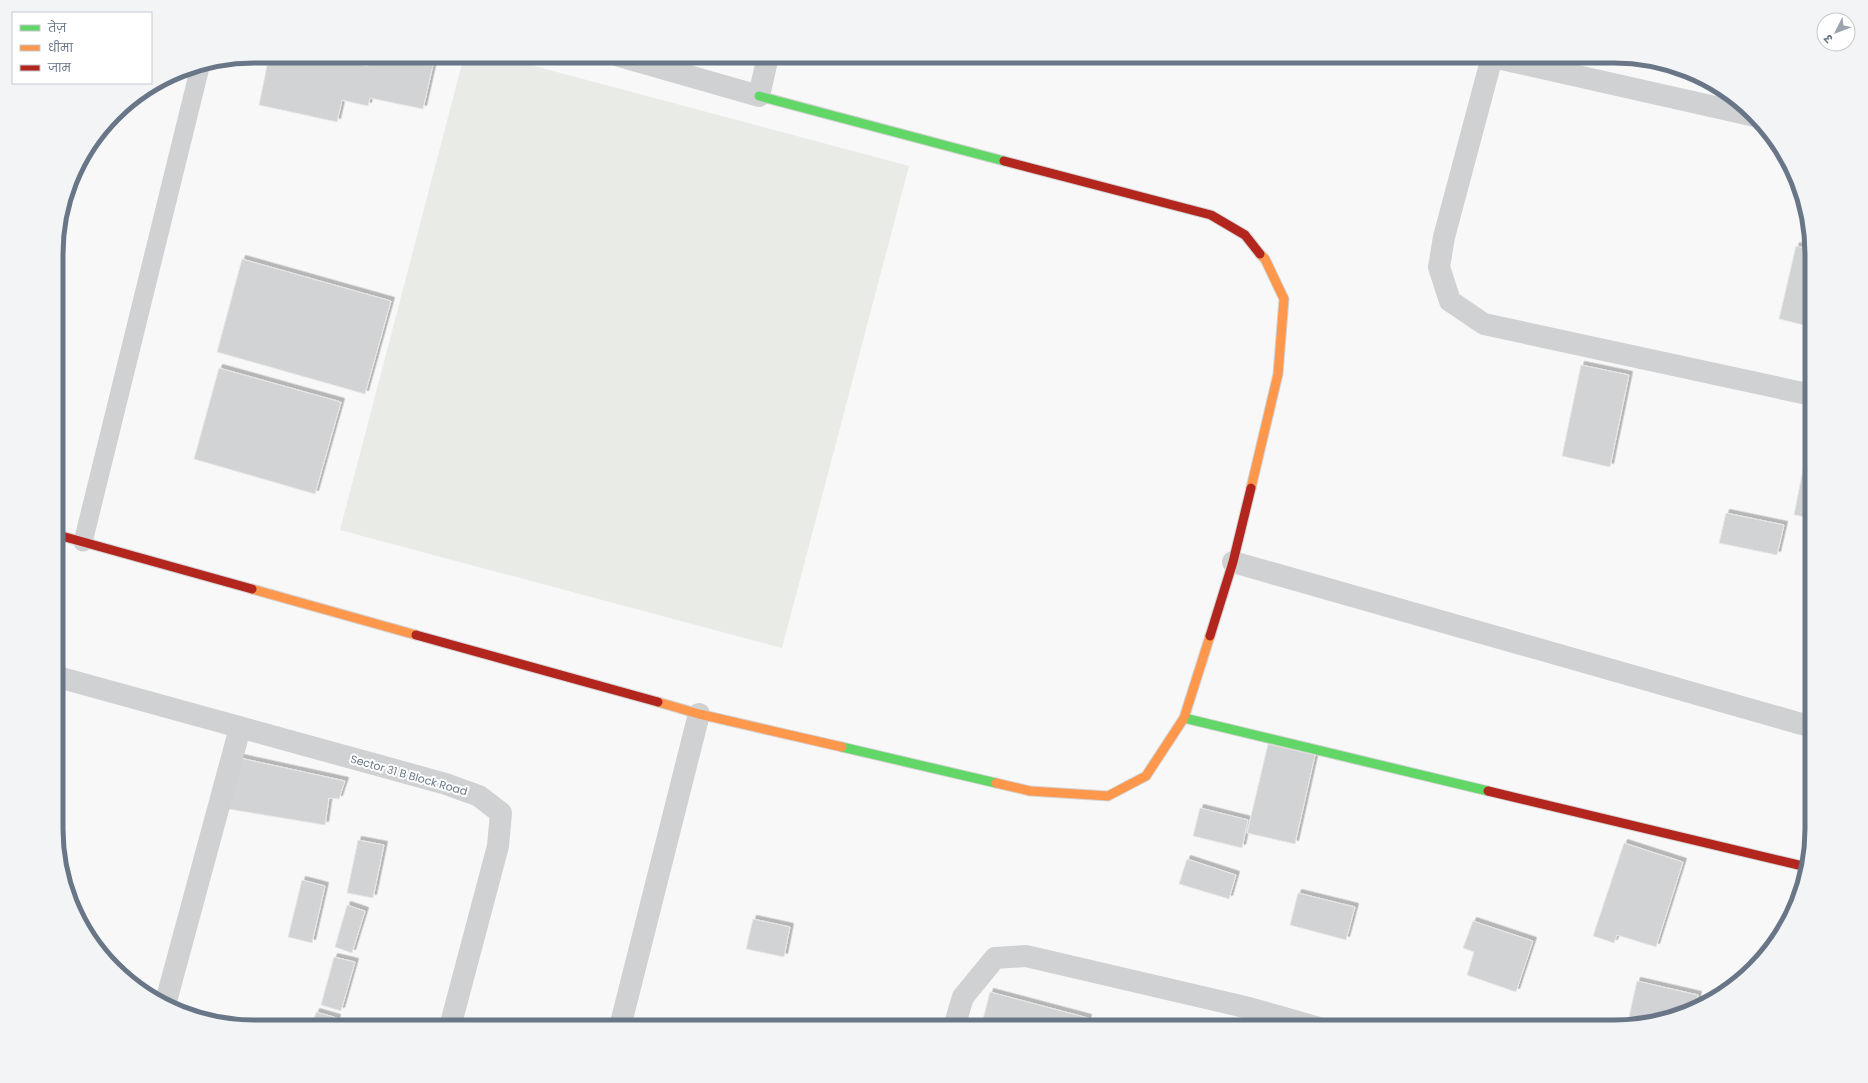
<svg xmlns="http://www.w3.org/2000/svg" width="1868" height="1083" viewBox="0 0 1868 1083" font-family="Poppins,'Noto Sans Devanagari',sans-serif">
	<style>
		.green { fill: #e8ebe6 }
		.building { fill: #d2d3d4; stroke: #e8e8e8; filter: url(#shadow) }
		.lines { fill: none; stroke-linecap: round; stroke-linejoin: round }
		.fast-casing { stroke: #d4d4d6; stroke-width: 11 }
		.slow-casing { stroke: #d4d4d6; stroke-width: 11 }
		.jam-casing { stroke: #d4d4d6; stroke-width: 11 }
		.lane { stroke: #d0d1d3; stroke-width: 19 }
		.street { stroke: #d0d1d3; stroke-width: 22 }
		.fast { stroke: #63d668; stroke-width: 9 }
		.slow { stroke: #ff974d; stroke-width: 9 }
		.jam { stroke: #b3261e; stroke-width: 9 }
		.labels { text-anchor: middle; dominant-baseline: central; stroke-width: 4; stroke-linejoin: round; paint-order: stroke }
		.street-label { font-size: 11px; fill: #697688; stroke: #fff }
		.rim { fill: none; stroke: #697688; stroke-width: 5 }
	</style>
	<defs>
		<filter id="shadow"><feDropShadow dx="3.5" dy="-3.5" stdDeviation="0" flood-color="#0004"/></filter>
	</defs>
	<rect width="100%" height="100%" fill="#f8f8f8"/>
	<polygon class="green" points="464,56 497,56 909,166 782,648 340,530"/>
	<g class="building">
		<polygon points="269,56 321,56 368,66 370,56 435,56 423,109 370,98 368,106 342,100 337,122 259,105"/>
		<polygon points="1796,246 1812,250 1812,327 1779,319"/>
		<polygon points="242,259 391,301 365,394 217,352"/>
		<polygon points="1581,365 1629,375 1610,467 1562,456"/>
		<polygon points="219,368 341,402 315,494 194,459"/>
		<polygon points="1812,424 1812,518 1794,515"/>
		<polygon points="1726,513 1784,525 1777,555 1719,543"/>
		<polygon points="1268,744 1315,755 1295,844 1247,833"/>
		<polygon points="240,758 345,781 339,799 329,798 325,825 228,809"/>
		<polygon points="1200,808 1248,820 1242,848 1193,836"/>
		<polygon points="358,840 384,845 373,898 347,893"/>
		<polygon points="1624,843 1683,862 1656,947 1617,935 1614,943 1593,936"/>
		<polygon points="1187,859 1236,875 1229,899 1179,884"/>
		<polygon points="302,880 325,886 312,943 288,937"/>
		<polygon points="1298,893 1355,907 1346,940 1290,925"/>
		<polygon points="347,905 365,911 352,953 335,947"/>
		<polygon points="753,919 790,927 784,957 746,949"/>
		<polygon points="1473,921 1533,941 1516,992 1467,975 1474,952 1463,948"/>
		<polygon points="334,957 355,962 341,1011 321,1005"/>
		<polygon points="1637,981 1698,995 1695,1009 1677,1017 1627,1026"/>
		<polygon points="990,992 1088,1018 1086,1027 981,1027"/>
		<polygon points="316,1012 337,1018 335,1027 312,1027"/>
	</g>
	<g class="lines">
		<defs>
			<g id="fast">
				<polyline points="759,96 1004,161"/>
				<polyline points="1184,718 1488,791"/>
				<polyline points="842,747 996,783"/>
			</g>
			<g id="slow">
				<polyline points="1251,488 1278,374 1284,299 1265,259 1260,254"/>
				<polyline points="252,589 416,635"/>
				<polyline points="658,702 699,714 842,747"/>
				<polyline points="996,783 1030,791 1108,796 1146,776 1184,718 1210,636"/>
			</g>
			<g id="jam">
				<polyline points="1004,161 1211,215 1245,235 1260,254"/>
				<polyline points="58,535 252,589"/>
				<polyline points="416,635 658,702"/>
				<polyline points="1210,636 1233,562 1251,488"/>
				<polyline points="1488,791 1807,867"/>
			</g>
		</defs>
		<use href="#fast" class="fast-casing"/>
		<use href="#slow" class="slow-casing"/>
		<use href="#jam" class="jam-casing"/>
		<polyline class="lane" points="83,542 200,67"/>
		<g class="street">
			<polyline points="619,56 759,96 768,56"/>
			<polyline points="1488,56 1755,116"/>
			<polyline points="1492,57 1444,237 1439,267 1450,301 1484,324 1812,395"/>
			<polyline points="1233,562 1812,727"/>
			<polyline points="58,677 446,784 479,796 501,813 498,846 450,1027"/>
			<polyline points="165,1005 240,728"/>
			<polyline points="620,1027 699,714"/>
			<polyline points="954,1027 963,997 995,958 1026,956 1249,1008 1316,1027"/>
		</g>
		<use href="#fast" class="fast"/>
		<use href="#slow" class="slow"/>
		<use href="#jam" class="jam"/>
	</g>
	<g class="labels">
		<g class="street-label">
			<text transform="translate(409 775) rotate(16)">Sector 31 B Block Road</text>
		</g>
	</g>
	<path d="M0 0H1868V1083H0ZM254 63H1614A191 191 0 0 1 1805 254V829A191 191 0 0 1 1614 1020H254A191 191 0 0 1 63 829V254A191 191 0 0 1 254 63Z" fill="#f3f4f5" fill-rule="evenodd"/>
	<path class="rim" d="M254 63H1614A191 191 0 0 1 1805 254V829A191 191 0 0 1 1614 1020H254A191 191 0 0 1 63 829V254A191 191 0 0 1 254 63Z"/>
	<rect x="12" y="12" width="140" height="72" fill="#ffffff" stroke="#c3c8cf"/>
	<rect x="20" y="25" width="20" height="6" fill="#63d668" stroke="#c3c8cf"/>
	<text x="48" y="32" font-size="12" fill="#697688">तेज़</text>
	<rect x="20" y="45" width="20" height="6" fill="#ff974d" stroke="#c3c8cf"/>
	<text x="48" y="52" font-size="12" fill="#697688">धीमा</text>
	<rect x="20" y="65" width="20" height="6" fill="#b3261e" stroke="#c3c8cf"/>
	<text x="48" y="72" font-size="12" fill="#697688">जाम</text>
	<g transform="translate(1836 32) rotate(228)"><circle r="19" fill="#ffffff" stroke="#c3c8cf"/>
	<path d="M0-3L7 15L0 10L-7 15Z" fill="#9ba4af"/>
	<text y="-6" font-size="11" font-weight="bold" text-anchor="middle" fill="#697688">उ</text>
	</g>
</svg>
